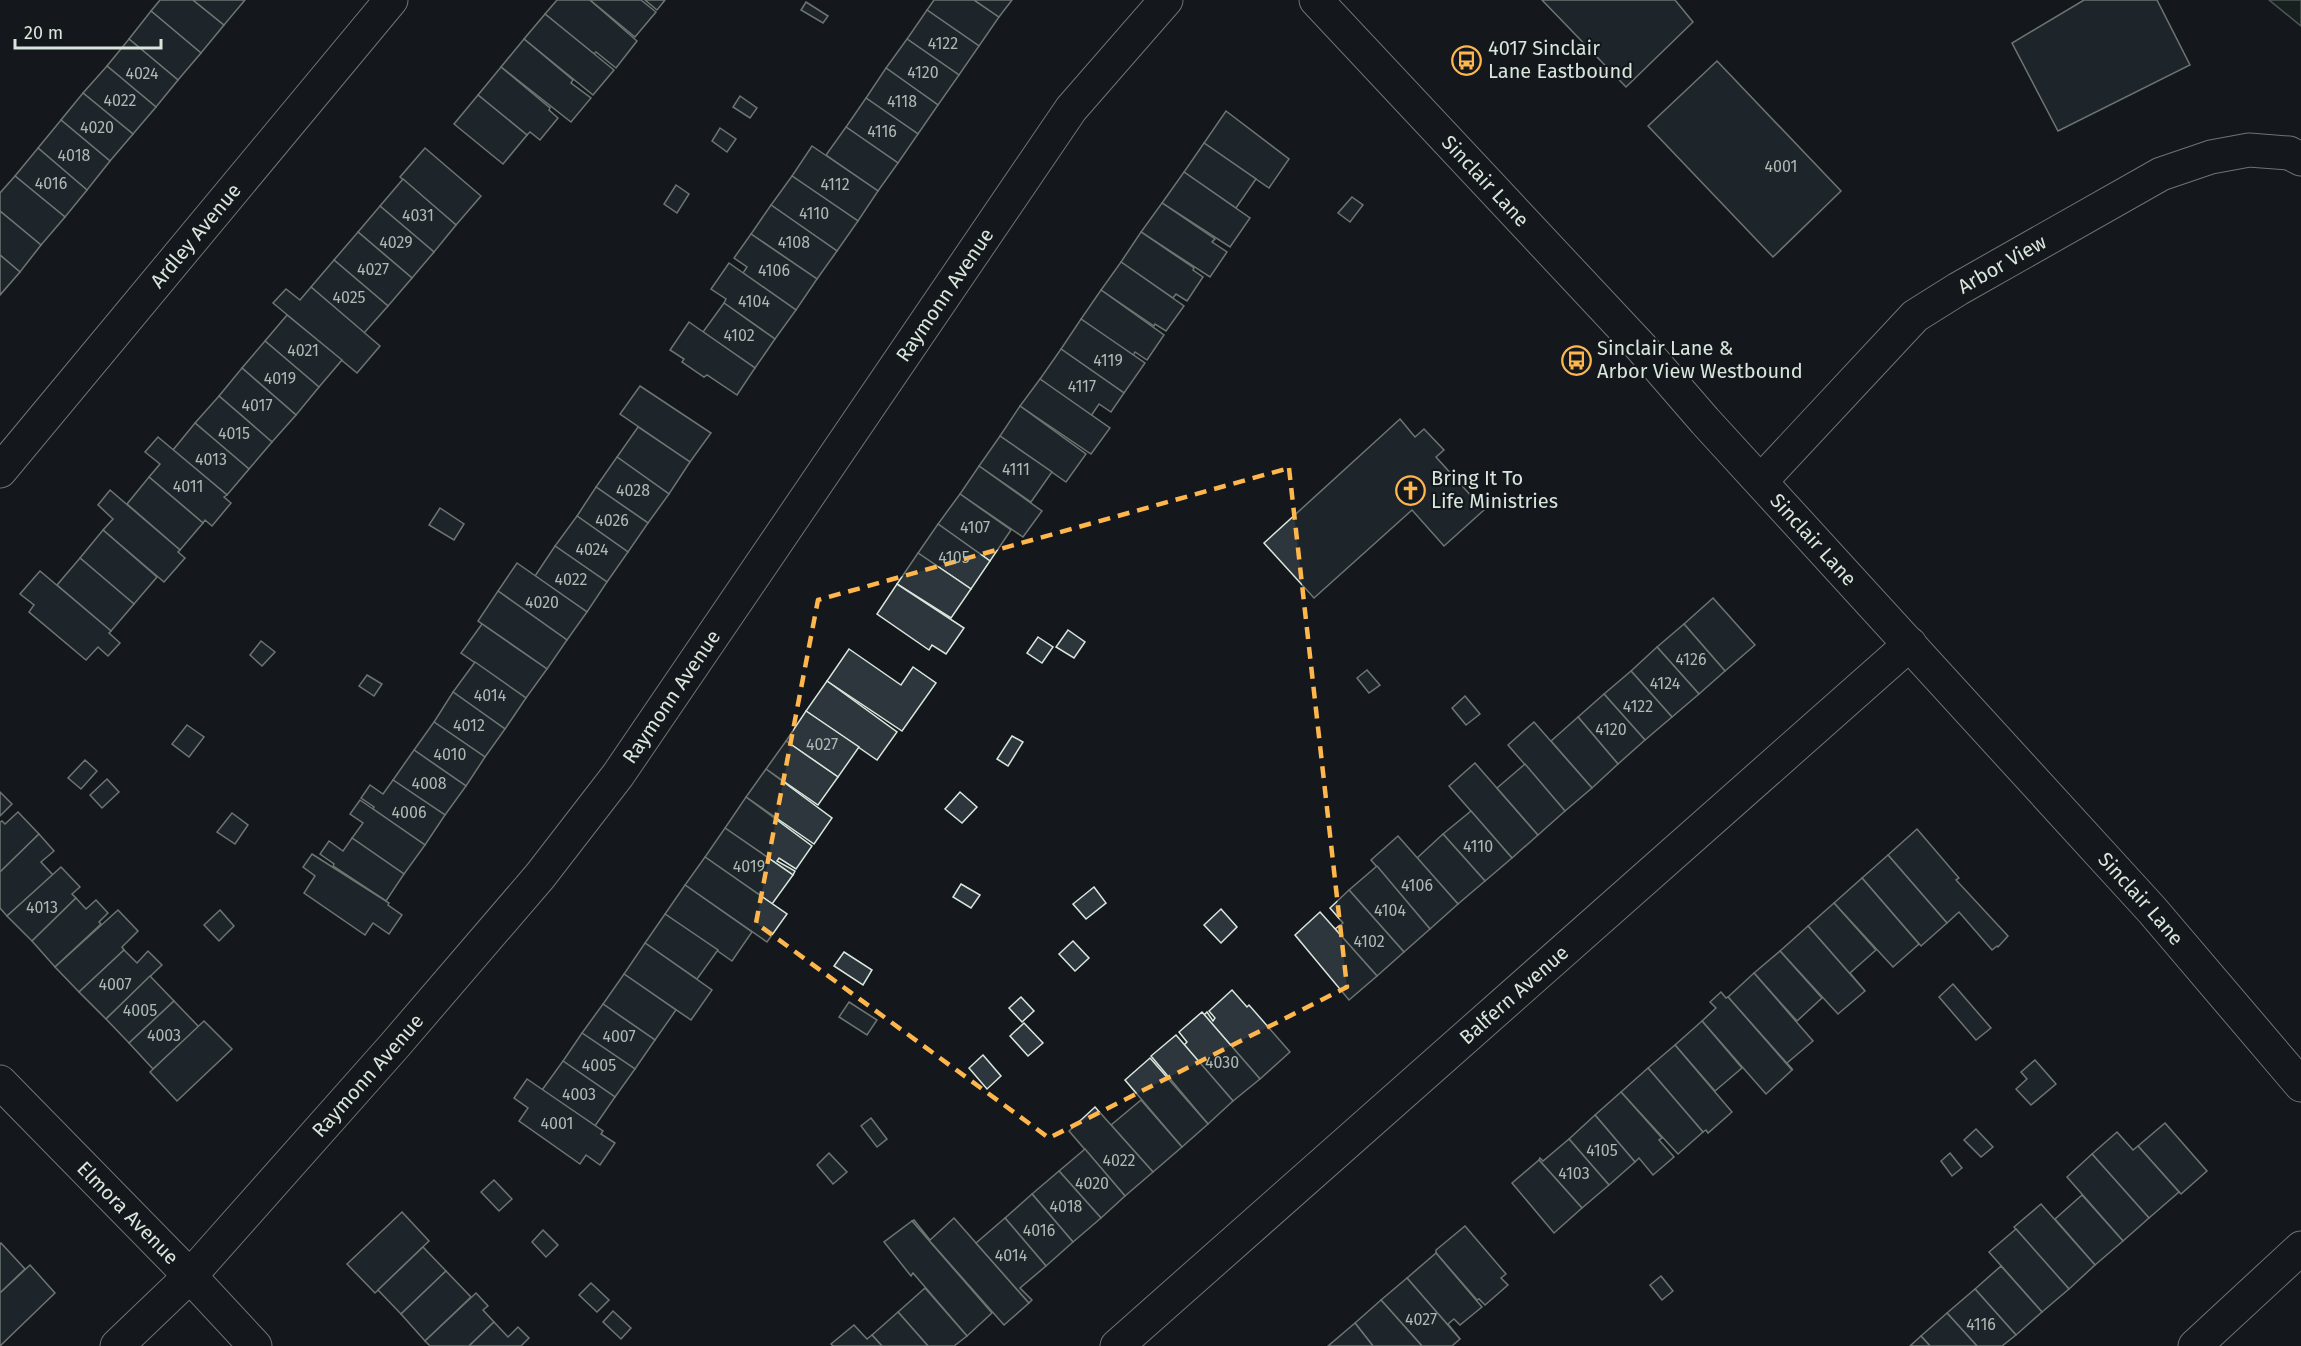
<svg xmlns="http://www.w3.org/2000/svg" width="2301" height="1346" viewBox="0 0 2301 1346" font-family="'Fira Sans',sans-serif">
	<style>
		.green { fill: #1a2d24; stroke: #939e99; stroke-width: 1.5 }
		.building { fill: #2c363c; stroke: #d8e6dc; stroke-width: 1.5 }
		.lines { fill: none; stroke-linecap: round; stroke-linejoin: round }
		.minor-casing { stroke: #d8e6dc; stroke-width: 35 }
		.major-casing { stroke: #d8e6dc; stroke-width: 35 }
		.minor { stroke: #14181c; stroke-width: 33 }
		.major { stroke: #14181c; stroke-width: 33 }
		.marked { fill: none; stroke: #ffb74d; stroke-width: 4.5; stroke-dasharray: 12 8; stroke-linejoin: round }
		.labels { text-anchor: middle; dominant-baseline: central; stroke-width: 4.5; stroke-linejoin: round; paint-order: stroke }
		.number-label { font-size: 16px; fill: #adbab4 }
		.poi-label { font-size: 20px; fill: #d8e6dc; stroke: #14181c; text-anchor: start }
		.street-label { font-size: 20px; fill: #d8e6dc; stroke: #14181c }
	</style>
	<rect width="100%" height="100%" fill="#14181c"/>
	<polygon class="green" points="2270,0 2301,0 2301,26 2269,0"/>
	<g class="building">
		<polygon points="160,0 193,0 224,25 201,53 151,11"/>
		<polygon points="193,0 245,0 224,25"/>
		<polygon points="557,0 590,0 637,41 616,68 596,52 594,54 545,14"/>
		<polygon points="590,0 641,0 656,12 635,37"/>
		<polygon points="645,0 665,0 657,10"/>
		<polygon points="934,0 974,0 999,17 979,46 927,10"/>
		<polygon points="974,0 1012,0 999,17"/>
		<polygon points="1542,0 1675,0 1693,22 1626,87"/>
		<polygon points="2084,0 2157,0 2190,65 2058,131 2012,43"/>
		<polygon points="806,2 828,16 823,23 801,10"/>
		<polygon points="927,10 979,46 959,75 907,39"/>
		<polygon points="151,11 201,53 178,80 129,39"/>
		<polygon points="545,14 614,70 593,95 524,39"/>
		<polygon points="129,39 178,80 156,107 107,66"/>
		<polygon points="524,39 573,80 571,83 591,98 571,122 501,67"/>
		<polygon points="907,39 959,75 938,105 886,68"/>
		<polygon points="1717,61 1841,191 1773,257 1648,126"/>
		<polygon points="107,66 156,107 133,134 83,93"/>
		<polygon points="501,67 550,108 549,110 558,118 540,140 530,132 527,135 478,95"/>
		<polygon points="886,68 938,105 918,134 866,98"/>
		<polygon points="83,93 133,134 110,161 61,120"/>
		<polygon points="478,95 527,135 503,164 454,124"/>
		<polygon points="740,96 757,108 750,118 733,107"/>
		<polygon points="866,98 918,134 898,163 846,127"/>
		<polygon points="1226,111 1289,159 1269,188 1204,143"/>
		<polygon points="61,120 110,161 87,190 38,148"/>
		<polygon points="846,127 898,163 878,191 826,155"/>
		<polygon points="720,128 736,139 727,152 712,141"/>
		<polygon points="1204,143 1256,179 1236,208 1184,172"/>
		<polygon points="812,146 878,191 858,221 792,176"/>
		<polygon points="38,148 87,190 65,217 15,176"/>
		<polygon points="425,148 481,196 456,225 400,177"/>
		<polygon points="1184,172 1250,218 1230,247 1162,203"/>
		<polygon points="15,176 65,217 41,245 0,211 0,193"/>
		<polygon points="792,176 858,221 837,251 771,205"/>
		<polygon points="403,179 456,225 434,252 380,206"/>
		<polygon points="676,185 689,194 677,213 664,204"/>
		<polygon points="1352,197 1363,205 1350,222 1338,213"/>
		<polygon points="1162,203 1215,239 1212,242 1227,252 1210,277 1141,232"/>
		<polygon points="771,205 837,251 817,279 751,234"/>
		<polygon points="380,206 434,252 412,278 358,232"/>
		<polygon points="0,211 41,245 20,272 0,255"/>
		<polygon points="358,232 412,278 388,306 334,260"/>
		<polygon points="1141,232 1194,268 1193,270 1203,277 1187,301 1176,294 1173,298 1121,262"/>
		<polygon points="751,234 817,279 796,310 743,273 747,267 734,258"/>
		<polygon points="0,255 20,272 0,295"/>
		<polygon points="334,260 388,306 364,333 311,287"/>
		<polygon points="1121,262 1184,306 1166,331 1155,324 1154,326 1101,290"/>
		<polygon points="729,263 796,310 775,339 724,303 726,299 711,289"/>
		<polygon points="311,287 380,346 357,373 273,303 286,289 300,300"/>
		<polygon points="1101,290 1164,335 1147,360 1135,352 1133,356 1081,319"/>
		<polygon points="724,303 775,339 755,368 703,332"/>
		<polygon points="287,315 342,360 319,387 265,341"/>
		<polygon points="1081,319 1145,363 1124,393 1061,349"/>
		<polygon points="689,322 755,368 737,395 707,375 704,377 682,362 684,359 670,350"/>
		<polygon points="265,341 319,387 296,415 242,368"/>
		<polygon points="1061,349 1124,393 1111,412 1099,404 1091,416 1040,379"/>
		<polygon points="242,368 296,415 272,442 219,396"/>
		<polygon points="1040,379 1110,428 1091,454 1020,406"/>
		<polygon points="640,386 711,433 690,462 620,414"/>
		<polygon points="219,396 272,442 249,469 195,423"/>
		<polygon points="1020,406 1086,454 1066,482 1000,436"/>
		<polygon points="1400,419 1415,437 1424,429 1444,450 1436,457 1484,510 1444,546 1412,510 1314,598 1264,543"/>
		<polygon points="195,423 249,469 227,495 173,450"/>
		<polygon points="638,427 690,462 669,494 617,457"/>
		<polygon points="1000,436 1052,472 1031,502 979,466"/>
		<polygon points="158,437 227,495 224,497 231,503 212,526 205,520 203,523 149,477 160,464 145,452"/>
		<polygon points="617,457 669,494 648,523 596,487"/>
		<polygon points="979,466 1042,511 1023,537 960,494"/>
		<polygon points="149,477 203,523 180,550 127,504"/>
		<polygon points="596,487 648,523 628,552 577,516"/>
		<polygon points="110,490 180,550 178,552 185,558 164,582 103,530 113,519 98,505"/>
		<polygon points="960,494 1011,530 990,561 938,524"/>
		<polygon points="440,508 464,524 454,540 429,525"/>
		<polygon points="577,516 628,552 607,582 555,546"/>
		<polygon points="938,524 990,561 971,589 918,553"/>
		<polygon points="103,530 157,577 134,604 80,558"/>
		<polygon points="555,546 607,582 587,612 535,576"/>
		<polygon points="918,553 971,589 951,618 897,584"/>
		<polygon points="80,558 134,604 111,631 57,585"/>
		<polygon points="517,563 587,612 567,640 498,591"/>
		<polygon points="40,571 111,631 109,633 120,643 108,656 98,647 86,660 29,612 34,605 20,594"/>
		<polygon points="897,584 964,628 946,654 932,645 929,650 877,614"/>
		<polygon points="498,591 567,640 547,669 478,621"/>
		<polygon points="1713,598 1755,645 1725,671 1684,624"/>
		<polygon points="482,624 547,669 526,698 461,653"/>
		<polygon points="1684,624 1725,671 1699,694 1657,647"/>
		<polygon points="1068,630 1085,642 1074,658 1056,647"/>
		<polygon points="1038,637 1053,647 1042,663 1027,653"/>
		<polygon points="261,641 275,652 262,666 250,655"/>
		<polygon points="1657,647 1699,694 1672,717 1631,671"/>
		<polygon points="849,649 901,685 913,667 936,683 902,731 827,681"/>
		<polygon points="475,662 526,698 505,729 453,692"/>
		<polygon points="1367,670 1380,685 1369,693 1357,678"/>
		<polygon points="1631,671 1672,717 1645,740 1604,694"/>
		<polygon points="367,675 382,684 374,696 359,686"/>
		<polygon points="827,681 897,732 877,760 806,711"/>
		<polygon points="453,692 505,729 485,757 434,722"/>
		<polygon points="1604,694 1645,740 1618,764 1578,717"/>
		<polygon points="1465,696 1480,714 1466,725 1452,708"/>
		<polygon points="806,711 859,747 838,777 786,741"/>
		<polygon points="1578,717 1618,764 1592,788 1551,741"/>
		<polygon points="434,722 485,757 466,786 414,750"/>
		<polygon points="1534,722 1592,788 1565,811 1508,745"/>
		<polygon points="187,725 204,737 189,757 172,744"/>
		<polygon points="1012,736 1023,742 1008,766 997,759"/>
		<polygon points="786,741 838,777 818,805 766,769"/>
		<polygon points="414,750 466,786 445,815 393,780"/>
		<polygon points="85,760 97,771 81,789 68,778"/>
		<polygon points="1475,763 1538,835 1512,858 1449,786"/>
		<polygon points="1525,764 1565,811 1538,835 1497,788"/>
		<polygon points="766,769 832,818 814,844 746,797"/>
		<polygon points="107,779 119,792 102,808 90,795"/>
		<polygon points="393,780 445,815 425,845 373,809 374,807 361,798 370,785 383,794"/>
		<polygon points="0,792 12,804 0,816"/>
		<polygon points="960,792 977,807 962,823 945,809"/>
		<polygon points="746,797 812,846 796,869 779,858 777,861 795,871 793,875 725,828"/>
		<polygon points="360,800 425,845 404,874 352,838 363,823 350,814"/>
		<polygon points="1471,811 1512,858 1485,881 1443,834"/>
		<polygon points="18,812 39,834 0,872 0,822 2,821 5,824"/>
		<polygon points="232,813 248,825 235,844 217,832"/>
		<polygon points="725,828 793,875 772,904 705,857"/>
		<polygon points="1917,829 1959,878 1956,880 2008,936 1998,947 1997,946 1992,950 1959,912 1947,923 1888,855"/>
		<polygon points="39,834 54,851 41,862 53,875 7,916 0,908 0,872"/>
		<polygon points="1443,834 1485,881 1458,904 1417,858"/>
		<polygon points="1398,836 1458,904 1430,929 1371,860"/>
		<polygon points="352,838 404,874 386,901 333,866 334,864 320,854 329,841 343,851"/>
		<polygon points="312,854 389,903 388,905 402,915 389,934 373,923 365,935 304,893 315,876 303,867"/>
		<polygon points="1888,855 1947,923 1921,946 1862,878"/>
		<polygon points="705,857 787,914 767,942 685,885"/>
		<polygon points="1377,866 1430,929 1404,952 1349,890"/>
		<polygon points="61,867 80,887 72,894 76,898 32,941 7,916"/>
		<polygon points="1862,878 1919,944 1893,967 1834,903"/>
		<polygon points="961,884 980,895 971,908 953,897"/>
		<polygon points="685,885 752,932 732,961 665,914"/>
		<polygon points="1094,887 1106,903 1086,919 1073,904"/>
		<polygon points="1349,890 1404,952 1377,976 1335,929 1343,923 1330,908"/>
		<polygon points="76,898 86,909 96,900 108,913 99,922 101,924 55,967 32,941"/>
		<polygon points="1834,903 1876,950 1850,973 1865,991 1808,926"/>
		<polygon points="1221,909 1237,927 1221,943 1204,925"/>
		<polygon points="118,910 138,931 122,947 124,950 79,992 55,967"/>
		<polygon points="220,910 234,926 219,941 204,925"/>
		<polygon points="1320,912 1377,976 1349,1000 1295,935"/>
		<polygon points="665,914 718,950 697,979 645,943"/>
		<polygon points="1808,926 1865,991 1838,1014 1780,951"/>
		<polygon points="1073,941 1089,958 1075,971 1059,954"/>
		<polygon points="645,943 712,990 691,1020 624,974"/>
		<polygon points="124,950 137,963 148,951 162,965 106,1019 79,992"/>
		<polygon points="1780,951 1822,998 1797,1021 1754,973"/>
		<polygon points="844,952 872,970 863,985 834,966"/>
		<polygon points="1754,973 1813,1041 1787,1063 1793,1070 1728,997"/>
		<polygon points="624,974 676,1010 655,1040 603,1004"/>
		<polygon points="150,976 174,1001 129,1043 106,1019"/>
		<polygon points="1953,984 1991,1028 1976,1040 1939,997"/>
		<polygon points="1232,990 1247,1007 1249,1005 1290,1052 1260,1079 1204,1015 1207,1012 1213,1021 1215,1018 1209,1011"/>
		<polygon points="1721,992 1726,998 1728,997 1792,1070 1766,1094 1702,1021 1716,1008 1710,1002"/>
		<polygon points="1021,997 1034,1011 1022,1022 1009,1008"/>
		<polygon points="174,1001 199,1027 153,1069 129,1043"/>
		<polygon points="849,1002 877,1020 867,1035 839,1017"/>
		<polygon points="603,1004 655,1040 635,1069 582,1033"/>
		<polygon points="1202,1012 1260,1079 1233,1101 1184,1045 1187,1042 1179,1032"/>
		<polygon points="204,1021 232,1049 177,1101 150,1072"/>
		<polygon points="1702,1021 1742,1068 1715,1091 1675,1045"/>
		<polygon points="1024,1023 1043,1043 1028,1056 1010,1036"/>
		<polygon points="582,1033 635,1069 615,1097 563,1061"/>
		<polygon points="1176,1035 1233,1101 1208,1124 1151,1056"/>
		<polygon points="1675,1045 1732,1112 1708,1133 1706,1130 1703,1132 1648,1068"/>
		<polygon points="983,1055 1001,1076 987,1089 969,1068"/>
		<polygon points="1150,1058 1208,1124 1182,1147 1125,1080"/>
		<polygon points="2035,1060 2056,1084 2031,1105 2016,1089 2027,1079 2021,1072"/>
		<polygon points="563,1061 615,1097 595,1126 542,1090"/>
		<polygon points="1648,1068 1703,1132 1678,1154 1621,1092"/>
		<polygon points="527,1079 603,1131 601,1134 615,1143 600,1165 586,1155 580,1164 519,1121 528,1108 514,1098"/>
		<polygon points="1621,1092 1662,1138 1659,1140 1674,1157 1653,1175 1639,1158 1635,1162 1595,1115"/>
		<polygon points="1141,1100 1182,1147 1153,1172 1111,1125"/>
		<polygon points="1095,1107 1153,1172 1125,1196 1069,1131"/>
		<polygon points="1595,1115 1635,1162 1609,1185 1569,1139"/>
		<polygon points="871,1118 887,1139 877,1147 861,1126"/>
		<polygon points="2165,1123 2207,1171 2181,1194 2138,1146"/>
		<polygon points="1976,1129 1993,1147 1981,1157 1964,1140"/>
		<polygon points="2117,1132 2133,1150 2138,1146 2179,1192 2149,1218 2092,1154"/>
		<polygon points="1569,1139 1609,1185 1582,1208 1539,1160 1540,1158 1543,1161"/>
		<polygon points="1085,1149 1125,1196 1101,1218 1059,1171"/>
		<polygon points="829,1153 847,1172 833,1184 817,1165"/>
		<polygon points="1950,1153 1962,1168 1952,1176 1941,1161"/>
		<polygon points="2092,1154 2149,1218 2123,1241 2067,1177"/>
		<polygon points="1539,1160 1582,1208 1554,1233 1512,1183"/>
		<polygon points="1059,1171 1101,1218 1073,1242 1032,1194"/>
		<polygon points="494,1180 512,1199 499,1211 481,1192"/>
		<polygon points="1032,1194 1073,1242 1046,1266 1005,1218"/>
		<polygon points="2082,1195 2123,1241 2095,1265 2055,1219"/>
		<polygon points="2041,1204 2095,1265 2069,1289 2014,1227"/>
		<polygon points="402,1212 429,1241 375,1293 347,1264"/>
		<polygon points="954,1218 1029,1303 1004,1325 912,1221 914,1220 930,1240"/>
		<polygon points="1005,1218 1046,1266 1020,1288 1032,1300 1029,1303 976,1243"/>
		<polygon points="912,1221 992,1313 967,1336 913,1273 911,1276 884,1242"/>
		<polygon points="1465,1226 1506,1274 1501,1278 1508,1285 1485,1305 1479,1299 1477,1300 1436,1253 1436,1250"/>
		<polygon points="2016,1229 2069,1289 2042,1312 1989,1252"/>
		<polygon points="543,1230 558,1245 546,1257 532,1242"/>
		<polygon points="1,1243 25,1269 0,1293 0,1245"/>
		<polygon points="423,1247 446,1271 401,1314 378,1290"/>
		<polygon points="1436,1253 1482,1307 1460,1325 1454,1319 1448,1324 1460,1339 1407,1278"/>
		<polygon points="30,1265 55,1293 0,1346 0,1293"/>
		<polygon points="2001,1266 2042,1312 2016,1335 1975,1289"/>
		<polygon points="446,1271 471,1297 425,1341 401,1314"/>
		<polygon points="1661,1276 1673,1291 1662,1300 1650,1285"/>
		<polygon points="1407,1278 1460,1339 1452,1346 1422,1346 1381,1300"/>
		<polygon points="591,1283 609,1300 597,1312 579,1295"/>
		<polygon points="925,1288 967,1336 954,1346 928,1346 898,1312"/>
		<polygon points="1975,1289 2016,1335 2002,1346 1977,1346 1947,1313"/>
		<polygon points="476,1293 488,1306 483,1310 494,1322 469,1346 430,1346 425,1341"/>
		<polygon points="1381,1300 1422,1346 1373,1346 1355,1323"/>
		<polygon points="613,1311 631,1328 621,1339 603,1322"/>
		<polygon points="898,1312 928,1346 882,1346 872,1335"/>
		<polygon points="1947,1313 1977,1346 1930,1346 1921,1336"/>
		<polygon points="494,1322 508,1337 518,1327 529,1338 521,1346 469,1346"/>
		<polygon points="1355,1323 1373,1346 1328,1346"/>
		<polygon points="854,1325 867,1339 872,1335 882,1346 833,1346 831,1344"/>
		<polygon points="1921,1336 1930,1346 1910,1346"/>
	</g>
	<g class="lines">
		<defs>
			<g id="minor">
				<path id="s1" d="M0,471L391,0"/>
				<path id="s2" d="M1761,481L1915,316L1958,289L2161,174L2211,157L2249,150L2289,153L2301,159"/>
				<path id="s3" d="M0,1082L190,1276L255,1346"/>
				<path id="s4" d="M117,1346L190,1276L395,1045L540,876L618,775L1071,109L1166,0"/>
				<path id="s5" d="M1117,1346L1910,644"/>
				<polyline points="2195,1346 2301,1248"/>
			</g>
			<g id="major">
				<path id="s6" d="M1316,0L1641,347L1705,421L2152,910L2301,1085"/>
			</g>
		</defs>
		<use href="#minor" class="minor-casing"/>
		<use href="#major" class="major-casing"/>
		<use href="#minor" class="minor"/>
		<use href="#major" class="major"/>
	</g>
	<path d="M0 0H2301V1346H0ZM1289,468L1347,987L1049,1138L756,923L818,600Z" fill="#14181c" fill-opacity=".55" fill-rule="evenodd"/>
	<path class="marked" d="M1289,468L1347,987L1049,1138L756,923L818,600Z"/>
	<defs>
		<symbol id="bus-ring" viewBox="-11 -11 22 22"><circle r="9.5" fill="#14181c" stroke="#ffb74d" stroke-width="1.5"/><path d="M-5-6H5V4H4V6H2V4H-2V6H-4V4H-5ZM-3.5-4V0h7V-4ZM-3.5 1.2v1.5H-2V1.2ZM2 1.2v1.5H3.5V1.2Z" fill="#ffb74d"/></symbol>
		<symbol id="church-ring" viewBox="-11 -11 22 22"><circle r="9.5" fill="#14181c" stroke="#ffb74d" stroke-width="1.5"/><path d="M-1.2-6h2.4v3.5h3.3v2.4h-3.3V6h-2.4V-.1h-3.3v-2.4h3.3Z" fill="#ffb74d"/></symbol>
	</defs>
	<g fill-rule="evenodd">
		<use href="#bus-ring" x="1450" y="44" width="33" height="33"/>
		<use href="#bus-ring" x="1560" y="344" width="33" height="33"/>
		<use href="#church-ring" x="1394" y="474" width="33" height="33"/>
	</g>
	<g class="labels">
		<g class="number-label">
			<text x="943" y="43">4122</text>
			<text x="923" y="72">4120</text>
			<text x="142" y="73">4024</text>
			<text x="120" y="100">4022</text>
			<text x="902" y="101">4118</text>
			<text x="97" y="127">4020</text>
			<text x="882" y="131">4116</text>
			<text x="74" y="155">4018</text>
			<text x="1781" y="166">4001</text>
			<text x="51" y="183">4016</text>
			<text x="835" y="184">4112</text>
			<text x="814" y="213">4110</text>
			<text x="418" y="215">4031</text>
			<text x="396" y="242">4029</text>
			<text x="794" y="242">4108</text>
			<text x="373" y="269">4027</text>
			<text x="774" y="270">4106</text>
			<text x="349" y="297">4025</text>
			<text x="754" y="301">4104</text>
			<text x="739" y="335">4102</text>
			<text x="303" y="350">4021</text>
			<text x="1108" y="360">4119</text>
			<text x="280" y="378">4019</text>
			<text x="1082" y="386">4117</text>
			<text x="257" y="405">4017</text>
			<text x="234" y="433">4015</text>
			<text x="211" y="459">4013</text>
			<text x="1016" y="469">4111</text>
			<text x="188" y="486">4011</text>
			<text x="633" y="490">4028</text>
			<text x="612" y="520">4026</text>
			<text x="975" y="527">4107</text>
			<text x="592" y="549">4024</text>
			<text x="954" y="557">4105</text>
			<text x="571" y="579">4022</text>
			<text x="542" y="602">4020</text>
			<text x="1691" y="659">4126</text>
			<text x="1665" y="683">4124</text>
			<text x="490" y="695">4014</text>
			<text x="1638" y="706">4122</text>
			<text x="469" y="725">4012</text>
			<text x="1611" y="729">4120</text>
			<text x="822" y="744">4027</text>
			<text x="450" y="754">4010</text>
			<text x="429" y="783">4008</text>
			<text x="409" y="812">4006</text>
			<text x="1478" y="846">4110</text>
			<text x="749" y="866">4019</text>
			<text x="1417" y="885">4106</text>
			<text x="42" y="907">4013</text>
			<text x="1390" y="910">4104</text>
			<text x="1369" y="941">4102</text>
			<text x="115" y="984">4007</text>
			<text x="140" y="1010">4005</text>
			<text x="164" y="1035">4003</text>
			<text x="619" y="1036">4007</text>
			<text x="1222" y="1062">4030</text>
			<text x="599" y="1065">4005</text>
			<text x="579" y="1094">4003</text>
			<text x="557" y="1123">4001</text>
			<text x="1602" y="1150">4105</text>
			<text x="1119" y="1160">4022</text>
			<text x="1574" y="1173">4103</text>
			<text x="1092" y="1183">4020</text>
			<text x="1066" y="1206">4018</text>
			<text x="1039" y="1230">4016</text>
			<text x="1011" y="1255">4014</text>
			<text x="1421" y="1319">4027</text>
			<text x="1981" y="1324">4116</text>
		</g>
		<g class="poi-label">
			<text x="1488" y="48">4017 Sinclair<tspan x="1488" dy="23">Lane Eastbound</tspan></text>
			<text x="1597" y="348">Sinclair Lane &amp;<tspan x="1597" dy="23">Arbor View Westbound</tspan></text>
			<text x="1431" y="478">Bring It To<tspan x="1431" dy="23">Life Ministries</tspan></text>
		</g>
		<g class="street-label">
			<text stroke="none"><textPath href="#s6" startOffset="248">Sinclair Lane</textPath></text>
			<text stroke="none"><textPath href="#s1" startOffset="306">Ardley Avenue</textPath></text>
			<text stroke="none"><textPath href="#s2" startOffset="327">Arbor View</textPath></text>
			<text stroke="none"><textPath href="#s4" startOffset="1341">Raymonn Avenue</textPath></text>
			<text stroke="none"><textPath href="#s6" startOffset="734">Sinclair Lane</textPath></text>
			<text stroke="none"><textPath href="#s4" startOffset="855">Raymonn Avenue</textPath></text>
			<text stroke="none"><textPath href="#s6" startOffset="1220">Sinclair Lane</textPath></text>
			<text stroke="none"><textPath href="#s5" startOffset="530">Balfern Avenue</textPath></text>
			<text stroke="none"><textPath href="#s4" startOffset="369">Raymonn Avenue</textPath></text>
			<text stroke="none"><textPath href="#s3" startOffset="183">Elmora Avenue</textPath></text>
		</g>
	</g>
	<path d="M15 39v9h146v-9" fill="none" stroke="#d8e6dc" stroke-width="3"/>
	<text x="24" y="39" font-size="18" fill="#d8e6dc" stroke="#14181c" stroke-width="4.5" paint-order="stroke">20 m</text>
</svg>
